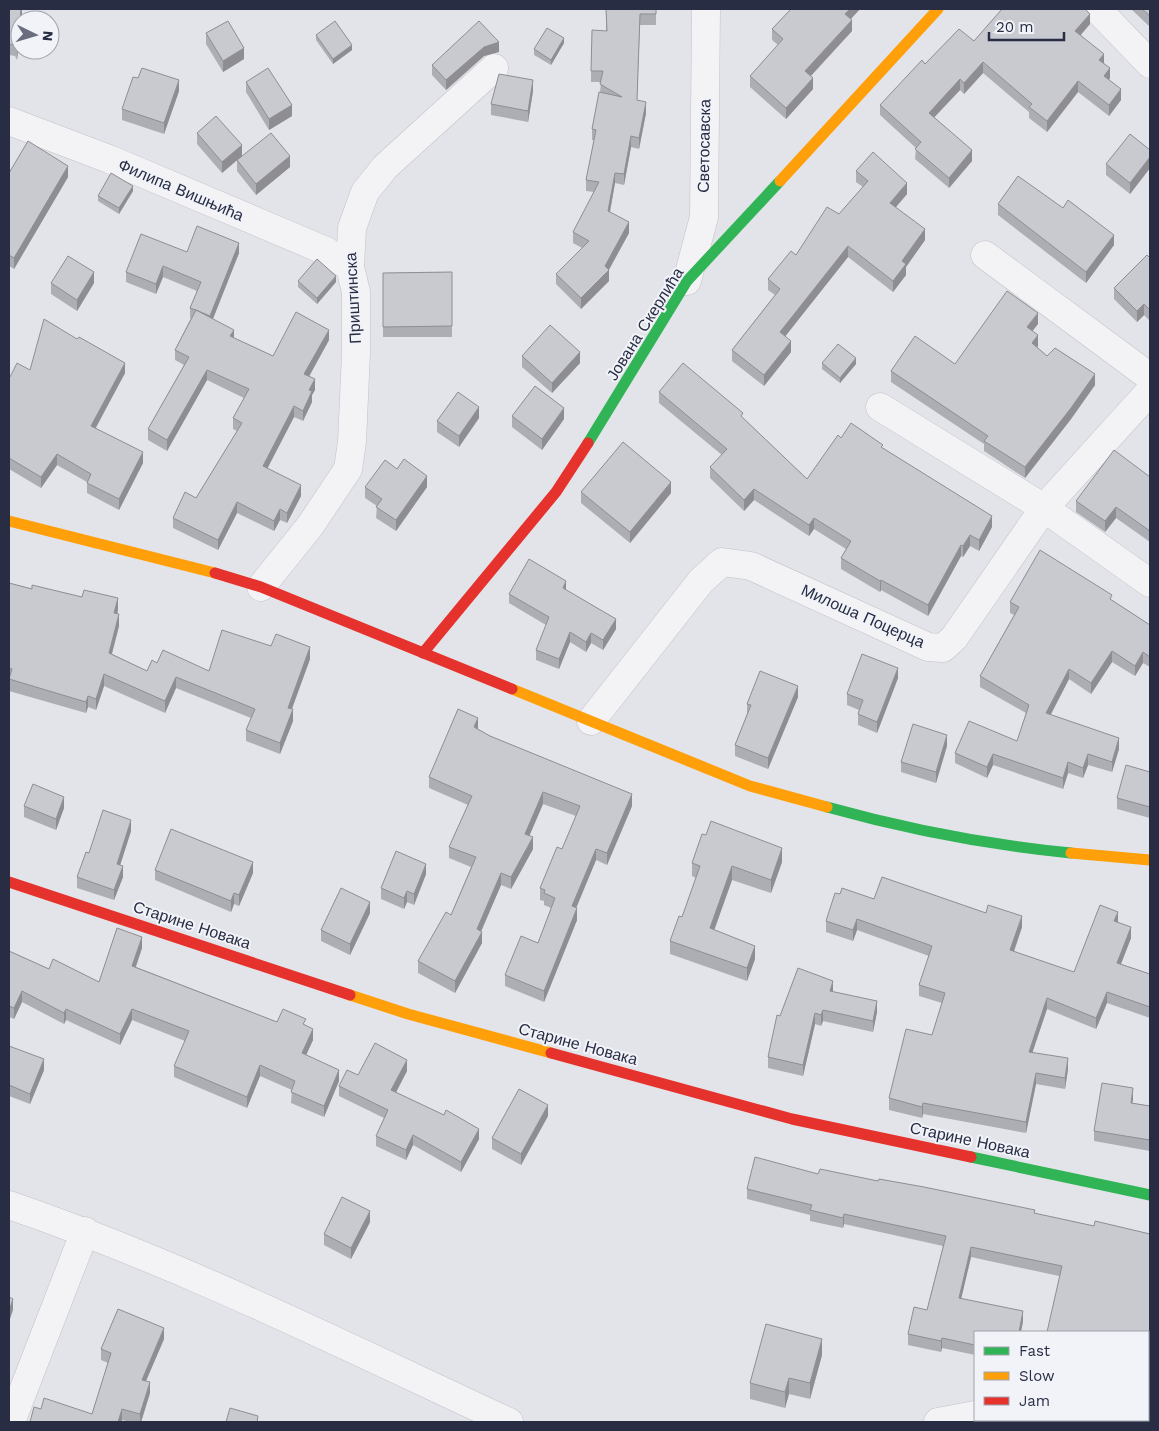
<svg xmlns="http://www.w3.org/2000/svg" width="1159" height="1431" viewBox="0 0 1159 1431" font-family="'Work Sans',sans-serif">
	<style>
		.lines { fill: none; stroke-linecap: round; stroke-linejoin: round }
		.street-casing { stroke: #c1c2c7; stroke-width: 29 }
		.street { stroke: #f3f3f6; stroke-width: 28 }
		.fast { stroke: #30b455; stroke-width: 11 }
		.slow { stroke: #ff9f0a; stroke-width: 11 }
		.jam { stroke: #e5322d; stroke-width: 11 }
		.wall { fill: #adaeb3 }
		.shaded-wall { fill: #8d8d92 }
		.building { fill: #c9cad0; stroke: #8d8d92 }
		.labels { text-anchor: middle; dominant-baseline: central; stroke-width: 4; stroke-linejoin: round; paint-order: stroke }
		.street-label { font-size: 16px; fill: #282d44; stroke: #f1f3f8 }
	</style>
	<rect width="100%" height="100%" fill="#e3e4e9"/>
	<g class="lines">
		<defs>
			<g id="street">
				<polyline points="1097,9 1150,64"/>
				<polyline points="9,121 109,159 326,251 350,267"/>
				<polyline points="985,255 1150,377"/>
				<polyline points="687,281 704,217 706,9"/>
				<polyline points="880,407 1044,508 1150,583"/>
				<polyline points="261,587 310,526 348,469 352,442 356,353 356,292 350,267 352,228 365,192 385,167 494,68"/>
				<polyline points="591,721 701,581 722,562 751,566 928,647 943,648 954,638 1044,508 1150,391"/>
				<path d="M9,1205C181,1264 345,1346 509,1422"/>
				<polyline points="1148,1418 1150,1419"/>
				<polyline points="11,1422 85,1231"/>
				<polyline points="938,1422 975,1415"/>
			</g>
		</defs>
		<use href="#street" class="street-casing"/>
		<use href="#street" class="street"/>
		<g class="fast">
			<polyline points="588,443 687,281 780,181"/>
			<path d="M827,807C906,829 989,845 1071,853"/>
			<polyline points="971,1157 1150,1195"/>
		</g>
		<g class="slow">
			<polyline points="780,181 938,9"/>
			<polyline points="9,521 215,573"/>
			<polyline points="512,689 750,786 827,807"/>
			<polyline points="1071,853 1150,860"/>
			<polyline points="350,995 408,1014 551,1053"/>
		</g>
		<g class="jam">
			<polyline points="215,573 261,587 512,689"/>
			<polyline points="423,653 556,492 588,443"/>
			<polyline points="9,882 350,995"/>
			<polyline points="551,1053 792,1119 971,1157"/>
		</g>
	</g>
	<g class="wall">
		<polygon points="9,9 22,9 17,60 15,56 9,55"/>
		<polygon points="606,9 656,9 656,25 640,25 637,100 646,113 639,149 631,147 624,185 615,183 610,212 629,233 609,270 609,281 581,309 556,284 556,274 582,248 573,243 573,232 594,192 586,191 586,180 594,140 592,140 592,129 600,93 601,82 591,82 591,71 606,31"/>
		<polygon points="791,9 860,9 851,19 852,31 811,76 813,89 786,119 750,87 750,76 778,45 772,40 772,29"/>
		<polygon points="1002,9 1085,9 1090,24 1081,35 1104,63 1110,78 1109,80 1121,100 1109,116 1078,92 1047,132 1029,118 1029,112 983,73 964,94 960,90 934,117 972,161 949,188 915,159 916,148 880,115 880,105 925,64 974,41 1002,10"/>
		<polygon points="1131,9 1150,9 1150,26 1149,26"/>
		<polygon points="206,33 244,59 223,72 206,44"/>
		<polygon points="316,35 352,50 333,64 316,40"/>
		<polygon points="564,43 551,65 534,55 534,49"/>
		<polygon points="499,52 484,56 446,90 432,75 432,65"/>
		<polygon points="246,82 292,116 269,130 246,92"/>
		<polygon points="179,91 164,134 122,120 122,109"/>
		<polygon points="533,91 528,122 491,115 491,104"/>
		<polygon points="197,133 242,156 290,167 256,195 237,171 237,160 222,173 197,144"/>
		<polygon points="1150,150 1150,168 1130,194 1106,175 1106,164"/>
		<polygon points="856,171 907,194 895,208 925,240 906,267 906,275 893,292 848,257 785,336 791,352 764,386 732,361 732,350 775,295 768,290 768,279 796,255 839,214 863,187 856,182"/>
		<polygon points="9,173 68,177 14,269 9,266"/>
		<polygon points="133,191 119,214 98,201 98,196"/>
		<polygon points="998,204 1114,245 1086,283 998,215"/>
		<polygon points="187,252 239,253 213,319 234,338 273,356 329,340 309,377 315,390 312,395 312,402 303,421 294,417 267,468 301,496 287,523 280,520 274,531 237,513 218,550 173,528 173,518 196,498 237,431 233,429 233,418 244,398 207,380 167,451 148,440 148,429 184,365 175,360 175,350 191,318 190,318 190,308 197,291 163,277 156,294 126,282 126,272"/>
		<polygon points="1150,258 1150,321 1144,315 1137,322 1114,299 1114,288"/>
		<polygon points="452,272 452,337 383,337 383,273"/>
		<polygon points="298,281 336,282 317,304 298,287"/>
		<polygon points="51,283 94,283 77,311 51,294"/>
		<polygon points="1038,324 1032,331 1038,346 1037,347 1047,356 1095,385 1071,419 1025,478 984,451 984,444 891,382 891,371 955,364"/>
		<polygon points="522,356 580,363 552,393 522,367"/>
		<polygon points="822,363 856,364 840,383 822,369"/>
		<polygon points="30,370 125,373 96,428 143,463 119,510 87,493 87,482 57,465 41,488 9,469 9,377 10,377"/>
		<polygon points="659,392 743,418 807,479 841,438 883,448 992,527 979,551 970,546 963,557 961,556 928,616 881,590 880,592 841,569 841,558 846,549 814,529 809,536 754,500 744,511 710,478 710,467 722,455 659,403"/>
		<polygon points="512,416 564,419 542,450 512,427"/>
		<polygon points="479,418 459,447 437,432 437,421"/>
		<polygon points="397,469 427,487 396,531 376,518 377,506 365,498 365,487"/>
		<polygon points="1150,477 1150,542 1116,518 1105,532 1076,512 1076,501"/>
		<polygon points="581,492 671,493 630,543 581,503"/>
		<polygon points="9,583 118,610 117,614 119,626 112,654 147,671 157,663 209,671 310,659 292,709 293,721 280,754 246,741 246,730 251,718 176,688 165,713 104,686 96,710 88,707 86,713 9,691"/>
		<polygon points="566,590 616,629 603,650 591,643 586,652 570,642 559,669 536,660 536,650 546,625 509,603 509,594"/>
		<polygon points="1112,600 1150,625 1150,667 1143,663 1135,676 1112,662 1091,694 1069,679 1050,715 1119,749 1112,772 1088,765 1083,778 1068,773 1063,789 993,765 987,778 955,763 955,753 1017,741 1026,713 980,687 980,676 1014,615 1010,613 1010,602"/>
		<polygon points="898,678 877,733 858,725 858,714 859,710 847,705 847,694"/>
		<polygon points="798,697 768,769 735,756 735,745 747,714 747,704"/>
		<polygon points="478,729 490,736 632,806 607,865 596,860 576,908 577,920 544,1002 505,986 505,975 538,943 551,908 544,905 544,901 540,900 540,888 562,849 576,816 543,804 529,836 533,849 511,889 501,885 481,931 482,943 455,993 418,973 418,961 451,915 471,867 449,858 449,847 468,805 429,788 429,777"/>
		<polygon points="947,746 936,783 901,772 901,762"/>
		<polygon points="1150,772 1150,818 1117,809 1117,798"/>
		<polygon points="24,806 64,808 56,830 24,817"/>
		<polygon points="131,831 120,865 123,877 114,900 77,888 77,877 89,853"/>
		<polygon points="782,862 771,893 732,880 714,930 755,959 747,981 670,954 670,941 682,917 696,878 692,876 692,863"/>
		<polygon points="155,870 253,873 239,906 234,904 231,912 155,880"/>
		<polygon points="426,874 414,905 407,902 404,909 381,899 381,888"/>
		<polygon points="840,894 874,899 1022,927 1014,952 1074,972 1118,922 1131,938 1121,964 1150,974 1150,1018 1107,1003 1096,1029 1047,1009 1032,1052 1068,1069 1065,1089 1036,1084 1026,1133 923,1114 922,1118 889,1110 889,1098 932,1035 942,1003 919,996 919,985 929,956 857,930 853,941 826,932 826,921"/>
		<polygon points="370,913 350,955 321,941 321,930"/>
		<polygon points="142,948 136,967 277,1022 306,1025 313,1040 306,1055 339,1081 324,1117 291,1103 292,1090 260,1076 247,1108 174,1077 174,1066 185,1041 132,1020 120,1045 66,1020 64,1024 22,1002 14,1019 9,1017 9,951 49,969 99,982"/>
		<polygon points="833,992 877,1012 873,1032 823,1021 821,1026 815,1024 803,1076 768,1068 768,1057 780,1016"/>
		<polygon points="9,1048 44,1070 30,1104 9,1096"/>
		<polygon points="407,1071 396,1093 479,1139 461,1172 413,1145 406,1160 376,1146 376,1136 384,1118 339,1096 339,1086 358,1075"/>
		<polygon points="1133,1099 1132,1103 1150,1106 1150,1151 1094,1141 1094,1131"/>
		<polygon points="548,1116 521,1165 492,1149 492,1138"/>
		<polygon points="818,1174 878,1181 1094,1226 1150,1234 1150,1362 1149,1362 1148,1332 1059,1276 971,1257 961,1298 1023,1322 975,1332 975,1355 942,1348 941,1352 908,1345 908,1334 927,1310 943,1246 844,1224 843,1228 810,1221 810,1215 747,1199 747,1189"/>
		<polygon points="370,1222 351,1259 324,1245 324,1234"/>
		<polygon points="164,1339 146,1381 150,1393 141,1422 130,1422 122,1420 121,1422 30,1422 41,1409 92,1414 108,1363 101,1360 101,1349"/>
		<polygon points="822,1355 810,1399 789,1394 785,1408 750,1399 750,1383"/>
	</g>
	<g class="shaded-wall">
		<polygon points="21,9 22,9 22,13 21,20 20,20"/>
		<polygon points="850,9 860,9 845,25 845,14"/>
		<polygon points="1090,14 1090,24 1075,41 1075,31"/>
		<polygon points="852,20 852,31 805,82 805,71"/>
		<polygon points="20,21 20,32 17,60 17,49"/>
		<polygon points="564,38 564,43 551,65 551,60"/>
		<polygon points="499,42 499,52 484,56 446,90 446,80 484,47"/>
		<polygon points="352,45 352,50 333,64 333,59"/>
		<polygon points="244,48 244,59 223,72 223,61"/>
		<polygon points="1104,54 1104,64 1099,60"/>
		<polygon points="983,62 983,73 964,94 964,83"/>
		<polygon points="1110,68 1110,78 1104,86 1104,76"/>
		<polygon points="813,78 813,89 786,119 786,108"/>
		<polygon points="960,79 960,90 929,123 929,113"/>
		<polygon points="179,80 179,91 164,134 164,123"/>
		<polygon points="533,80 533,91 528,122 528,111"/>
		<polygon points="1078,81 1078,92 1047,132 1047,121"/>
		<polygon points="1121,89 1121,100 1109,116 1109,105"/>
		<polygon points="646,102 646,113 639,149 639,138"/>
		<polygon points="292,105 292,116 269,130 269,119"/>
		<polygon points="631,136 631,147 624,185 624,174"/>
		<polygon points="242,145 242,156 222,173 222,162"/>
		<polygon points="972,150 972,161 949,188 949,178"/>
		<polygon points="290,156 290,167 256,195 256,184"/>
		<polygon points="1150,157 1150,168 1130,194 1130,183"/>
		<polygon points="68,166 68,177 14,269 14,258"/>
		<polygon points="615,173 615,183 608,222 608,211"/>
		<polygon points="907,183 907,194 890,214 890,203"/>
		<polygon points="133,186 133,191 119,214 119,208"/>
		<polygon points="629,222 629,233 608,271 609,270 609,281 581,309 581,298 605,266"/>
		<polygon points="925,229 925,240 906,267 906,275 893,292 893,281 902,261"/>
		<polygon points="1114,235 1114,245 1086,283 1086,272"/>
		<polygon points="239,243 239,253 210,326 210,316"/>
		<polygon points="848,246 848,257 780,343 780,332"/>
		<polygon points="163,266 163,277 156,294 156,284"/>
		<polygon points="94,272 94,283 77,311 77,300"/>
		<polygon points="336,276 336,282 317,304 317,298"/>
		<polygon points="1144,304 1144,315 1137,322 1137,311"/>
		<polygon points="1038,313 1038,324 1027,338 1027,327"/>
		<polygon points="234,330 234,340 230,336"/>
		<polygon points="329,330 329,340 304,385 304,374"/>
		<polygon points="1038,335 1038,346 1032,354 1032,343"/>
		<polygon points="791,341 791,352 764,386 764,375"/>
		<polygon points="580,352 580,363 552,393 552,383"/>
		<polygon points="856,358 856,364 840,383 840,378"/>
		<polygon points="125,363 125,373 91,436 91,426"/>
		<polygon points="207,370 207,380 167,451 167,440"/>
		<polygon points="1095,374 1095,385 1071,419 1025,478 1025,467"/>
		<polygon points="315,379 315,390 312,395 312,402 303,421 303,411 309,390"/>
		<polygon points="294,406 294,417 263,477 263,466"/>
		<polygon points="479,407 479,418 459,447 459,436"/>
		<polygon points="564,408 564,419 542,450 542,439"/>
		<polygon points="143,452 143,463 119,510 119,499"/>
		<polygon points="57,454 57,465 41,488 41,477"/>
		<polygon points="427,476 427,487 396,531 396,520"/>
		<polygon points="671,482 671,493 630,543 630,532"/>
		<polygon points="301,485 301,496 287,523 287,513"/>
		<polygon points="754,489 754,500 744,511 744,500"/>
		<polygon points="237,502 237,513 218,550 218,540"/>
		<polygon points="1116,507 1116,518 1105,532 1105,521"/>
		<polygon points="280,509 280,520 274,531 274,521"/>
		<polygon points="992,516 992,527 979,551 979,540"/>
		<polygon points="814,518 814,529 809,536 809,525"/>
		<polygon points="970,535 970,546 963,557 963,546"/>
		<polygon points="961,545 961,556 928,616 928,605"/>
		<polygon points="881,580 881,590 880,592 880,581"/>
		<polygon points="566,581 566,591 563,588"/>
		<polygon points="118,598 118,610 114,625 114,613"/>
		<polygon points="119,614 119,626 109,664 109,653"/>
		<polygon points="616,619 616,629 603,650 603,640"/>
		<polygon points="570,632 570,642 559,669 559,659"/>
		<polygon points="591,633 591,643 586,652 586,642"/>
		<polygon points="310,647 310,659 288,719 288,708"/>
		<polygon points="1112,651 1112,662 1091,694 1091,683"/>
		<polygon points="1143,652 1143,663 1135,676 1135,666"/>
		<polygon points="898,668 898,678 877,733 877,722"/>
		<polygon points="1069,669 1069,679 1046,724 1046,713"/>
		<polygon points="104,674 104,686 96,710 96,699"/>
		<polygon points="176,677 176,688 165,713 165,701"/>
		<polygon points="798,686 798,697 768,769 768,758"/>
		<polygon points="88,696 88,707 86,713 86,702"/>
		<polygon points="293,709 293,721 280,754 280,743"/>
		<polygon points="478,718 478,730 474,727"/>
		<polygon points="947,735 947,746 936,783 936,772"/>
		<polygon points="1119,738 1119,749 1112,772 1112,762"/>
		<polygon points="993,754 993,765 987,778 987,767"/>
		<polygon points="1088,754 1088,765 1083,778 1083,768"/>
		<polygon points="1068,762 1068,773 1063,789 1063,778"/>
		<polygon points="543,792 543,804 525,846 525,834"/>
		<polygon points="632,794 632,806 607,865 607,853"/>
		<polygon points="64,797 64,808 56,830 56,819"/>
		<polygon points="131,820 131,831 117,875 117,864"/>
		<polygon points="533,837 533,849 511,889 511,877"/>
		<polygon points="782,848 782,862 771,893 771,880"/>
		<polygon points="596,849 596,860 572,918 572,906"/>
		<polygon points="253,862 253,873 239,906 239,895"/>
		<polygon points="426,864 426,874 414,905 414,894"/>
		<polygon points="123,866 123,877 114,900 114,890"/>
		<polygon points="732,866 732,880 710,942 710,928"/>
		<polygon points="501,873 501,885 480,934 482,932 482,943 455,993 455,981"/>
		<polygon points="407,891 407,902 404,909 404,898"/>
		<polygon points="234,893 234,904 231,912 231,901"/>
		<polygon points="370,902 370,913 350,955 350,944"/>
		<polygon points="577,908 577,920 544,1002 544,991"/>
		<polygon points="1118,912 1118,923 1114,921"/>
		<polygon points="1022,916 1022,927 1010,962 1010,950"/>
		<polygon points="857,919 857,930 853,941 853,930"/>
		<polygon points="1131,927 1131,938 1117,974 1117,963"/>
		<polygon points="142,937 142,948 132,977 132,966"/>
		<polygon points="755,946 755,959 747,981 747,968"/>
		<polygon points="833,981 833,992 830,991"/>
		<polygon points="22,991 22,1002 14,1019 14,1008"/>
		<polygon points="1107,992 1107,1003 1096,1029 1096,1018"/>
		<polygon points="1047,998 1047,1009 1029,1063 1029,1052"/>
		<polygon points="877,1001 877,1012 873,1032 873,1021"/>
		<polygon points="66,1009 66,1020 64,1024 64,1013"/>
		<polygon points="132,1009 132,1020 120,1045 120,1034"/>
		<polygon points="823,1010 823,1021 821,1026 821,1015"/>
		<polygon points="815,1013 815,1024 803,1076 803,1065"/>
		<polygon points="313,1029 313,1040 302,1064 302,1053"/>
		<polygon points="1068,1058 1068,1069 1065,1089 1065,1078"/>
		<polygon points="44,1059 44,1070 30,1104 30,1094"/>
		<polygon points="407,1060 407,1071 391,1101 391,1090"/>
		<polygon points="260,1065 260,1076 247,1108 247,1097"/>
		<polygon points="339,1070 339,1081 324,1117 324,1106"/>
		<polygon points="1036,1073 1036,1084 1026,1133 1026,1122"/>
		<polygon points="1133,1088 1133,1099 1131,1113 1131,1103"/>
		<polygon points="923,1103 923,1114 922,1118 922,1107"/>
		<polygon points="548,1105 548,1116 521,1165 521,1154"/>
		<polygon points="479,1129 479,1139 461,1172 461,1162"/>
		<polygon points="413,1135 413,1145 406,1160 406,1150"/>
		<polygon points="370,1211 370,1222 351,1259 351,1248"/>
		<polygon points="844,1214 844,1224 843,1228 843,1218"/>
		<polygon points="971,1247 971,1257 959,1308 959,1298"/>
		<polygon points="13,1299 13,1310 9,1322 9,1311"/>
		<polygon points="1023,1311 1023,1322 1021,1332 1019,1332"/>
		<polygon points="164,1328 164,1339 142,1390 142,1380"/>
		<polygon points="942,1338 942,1348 941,1352 941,1341"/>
		<polygon points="822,1339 822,1355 810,1399 810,1383"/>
		<polygon points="1149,1351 1149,1362 1148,1366 1148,1356"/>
		<polygon points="789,1378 789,1394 785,1408 785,1392"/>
		<polygon points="150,1382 150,1393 141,1422 140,1422 140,1414"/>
		<polygon points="122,1409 122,1420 121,1422 118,1422"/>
	</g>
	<g class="building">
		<polygon points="9,9 21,9 17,49 15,45 9,44"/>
		<polygon points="606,9 656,9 656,14 640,14 637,100 646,102 639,138 631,136 624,174 615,173 608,211 629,222 605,266 609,270 581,298 556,274 589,241 573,232 599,182 586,180 596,130 592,129 599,92 622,97 600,84 603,71 591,71 592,30 607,31"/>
		<polygon points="791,9 850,9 845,14 852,20 805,71 813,78 786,108 750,76 783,39 772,29"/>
		<polygon points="1002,9 1085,9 1090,14 1075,31 1104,54 1099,60 1110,68 1104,76 1121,89 1109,105 1078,81 1047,121 1029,107 1032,104 983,62 964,83 960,79 929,113 972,150 949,178 915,149 921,142 880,105 922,60 925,64 959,29 974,41"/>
		<polygon points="1142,9 1150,9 1150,15 1149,15"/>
		<polygon points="228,21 244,48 223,61 206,33"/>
		<polygon points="335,21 352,45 333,59 316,35"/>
		<polygon points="479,21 499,42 484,47 446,80 432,65"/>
		<polygon points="547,28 564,38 551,60 534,49"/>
		<polygon points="142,68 179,80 164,123 122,109 133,77 138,78"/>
		<polygon points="268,68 292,105 269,119 246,82"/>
		<polygon points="499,74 533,80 528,111 491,104"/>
		<polygon points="216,116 242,145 222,162 197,133"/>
		<polygon points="271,133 290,156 256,184 237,160"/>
		<polygon points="1130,134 1150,150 1150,157 1130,183 1106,164"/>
		<polygon points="28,141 68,166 14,258 9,255 9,173"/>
		<polygon points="873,152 907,183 890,203 925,229 902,261 906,264 893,281 848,246 780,332 791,341 764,375 732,350 780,289 768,279 791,251 796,255 827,207 839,214 868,181 856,171"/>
		<polygon points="111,173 133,186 119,208 98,196"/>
		<polygon points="1018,176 1063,208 1068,200 1114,235 1086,272 998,204"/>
		<polygon points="197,226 239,243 210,316 196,310 234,330 230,336 273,356 296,312 329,330 304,374 315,379 309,390 312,391 303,411 294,406 263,466 301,485 287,513 280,509 274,521 237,502 218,540 173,518 185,492 196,498 242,423 233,418 249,389 207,370 167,440 148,429 189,357 175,350 196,310 190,308 201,282 163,266 156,284 126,272 141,234 187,252"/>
		<polygon points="1147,255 1150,258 1150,310 1144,304 1137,311 1114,288"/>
		<polygon points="68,256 94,272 77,300 51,283"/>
		<polygon points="317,259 336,276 317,298 298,281"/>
		<polygon points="452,272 452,326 383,327 383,273"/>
		<polygon points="1007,291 1038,313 1027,327 1038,335 1032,343 1047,356 1055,348 1095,374 1071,408 1025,467 984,441 988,436 891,371 915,336 955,364"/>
		<polygon points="44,319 77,339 79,337 125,363 91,426 143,452 119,499 87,483 91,474 57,454 41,477 9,458 9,377 10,377 17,363 30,370"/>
		<polygon points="550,325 580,352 552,383 522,356"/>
		<polygon points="838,344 856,358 840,378 822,363"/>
		<polygon points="683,363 743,413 741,416 807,479 838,435 841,438 851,423 883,445 881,447 992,516 979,540 970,535 963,546 961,545 928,605 881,580 880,581 841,558 851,541 814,518 809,525 754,489 744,500 710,467 727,449 659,392"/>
		<polygon points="535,386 564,408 542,439 512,416"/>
		<polygon points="458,392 479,407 459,436 437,421"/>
		<polygon points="623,442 671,482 630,532 581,492"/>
		<polygon points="1114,450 1150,477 1150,531 1116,507 1105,521 1076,501"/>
		<polygon points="404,459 427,476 396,520 376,507 382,499 365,487 385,460 397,469"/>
		<polygon points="1040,550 1112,595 1110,599 1150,625 1150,657 1143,652 1135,666 1112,651 1091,683 1069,669 1046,713 1119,738 1112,762 1088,754 1083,768 1068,762 1063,778 993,754 987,767 955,753 969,721 1017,741 1029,705 980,676 1019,607 1010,602"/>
		<polygon points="529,559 566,581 563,588 616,619 603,640 591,633 586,642 570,632 559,659 536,650 549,617 509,594"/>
		<polygon points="9,583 32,589 32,585 82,597 84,590 118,598 114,613 119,614 109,653 147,671 152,660 157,663 163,650 209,671 222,630 271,646 276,634 310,647 288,708 293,709 280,743 246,730 255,709 176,677 165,701 104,674 96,699 88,696 86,702 9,679 12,669 9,668"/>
		<polygon points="862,654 898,668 877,722 858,714 863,700 847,694"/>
		<polygon points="760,671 798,686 768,758 735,745 751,705 747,704"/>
		<polygon points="458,709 478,718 474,727 490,736 632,794 607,853 596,849 572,906 577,908 544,991 505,975 521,936 538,943 555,898 544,893 545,890 540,888 557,847 562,849 580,806 543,792 525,834 533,837 511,877 501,873 477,929 482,932 455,981 418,961 446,912 451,915 476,857 449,847 472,796 429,777"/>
		<polygon points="913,724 947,735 936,772 901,762"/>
		<polygon points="1126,765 1150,772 1150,807 1117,798"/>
		<polygon points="33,784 64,797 56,819 24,806"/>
		<polygon points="103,810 131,820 117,864 123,866 114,890 77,877 86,852 89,853"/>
		<polygon points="711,821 782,848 771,880 732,866 710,928 755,946 747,968 670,941 679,916 682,917 700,866 692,863 702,834 706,835"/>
		<polygon points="171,829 253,862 239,895 234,893 231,901 155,870"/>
		<polygon points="396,851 426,864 414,894 407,891 404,898 381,888"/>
		<polygon points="882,877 986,913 988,905 1022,916 1010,950 1074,972 1100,905 1118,912 1114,921 1131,927 1117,963 1150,974 1150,1007 1107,992 1096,1018 1047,998 1029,1052 1068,1058 1065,1078 1036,1073 1026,1122 923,1103 922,1107 889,1098 906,1029 932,1035 945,993 919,985 932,946 857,919 853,930 826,921 835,893 840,894 842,888 874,899"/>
		<polygon points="341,888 370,902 350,944 321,930"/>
		<polygon points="117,928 142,937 132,966 277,1022 283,1009 306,1019 303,1024 313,1029 302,1053 339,1070 324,1106 291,1092 295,1081 260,1065 247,1097 174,1066 189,1031 132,1009 120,1034 66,1009 64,1013 22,991 14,1008 9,1006 9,951 49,969 53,959 99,982"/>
		<polygon points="798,968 833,981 830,991 877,1001 873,1021 823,1010 821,1015 815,1013 803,1065 768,1057 777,1015 780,1016"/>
		<polygon points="375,1043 407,1060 391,1090 444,1115 446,1110 479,1129 461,1162 413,1135 406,1150 376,1136 388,1110 339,1086 347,1070 358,1075"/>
		<polygon points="9,1046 44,1059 30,1094 9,1085"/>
		<polygon points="1102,1083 1133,1088 1131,1103 1150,1106 1150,1140 1094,1131"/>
		<polygon points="519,1089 548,1105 521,1154 492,1138"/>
		<polygon points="755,1157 818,1174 820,1169 878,1181 879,1179 924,1187 1035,1210 1034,1213 1094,1226 1095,1221 1150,1234 1150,1352 1149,1351 1148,1356 1148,1332 1047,1332 1062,1266 971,1247 959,1298 1023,1311 1019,1332 975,1332 975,1345 942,1338 941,1341 908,1334 914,1307 927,1310 946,1236 844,1214 843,1218 810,1210 812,1205 747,1189"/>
		<polygon points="342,1197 370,1211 351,1248 324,1234"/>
		<polygon points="9,1297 13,1299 9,1311"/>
		<polygon points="118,1309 164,1328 142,1380 150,1382 140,1414 122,1409 118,1422 30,1422 34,1407 41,1409 44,1398 92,1414 111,1353 101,1349"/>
		<polygon points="766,1324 822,1339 810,1383 789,1378 785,1392 750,1383"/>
		<polygon points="230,1408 258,1416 257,1422 226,1422"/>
	</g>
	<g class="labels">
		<g class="street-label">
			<text transform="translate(704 146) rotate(-89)">Светосавска</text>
			<text transform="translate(181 190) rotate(23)">Филипа Вишњића</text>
			<text transform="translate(353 298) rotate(-93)">Приштинска</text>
			<text transform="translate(645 324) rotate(-58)">Јована Скерлића</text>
			<text transform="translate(863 616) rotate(24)">Милоша Поцерца</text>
			<text transform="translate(192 925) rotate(18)">Старине Новака</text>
			<text transform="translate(578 1044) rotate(15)">Старине Новака</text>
			<text transform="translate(970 1140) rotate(12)">Старине Новака</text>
		</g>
	</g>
	<rect width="1159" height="1431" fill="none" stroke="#282d44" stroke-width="20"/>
	<rect x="974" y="1331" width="175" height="90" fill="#f1f3f8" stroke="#a1a4b0"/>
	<rect x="984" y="1347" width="25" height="8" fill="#30b455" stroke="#a1a4b0"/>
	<text x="1019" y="1356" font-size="15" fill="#282d44">Fast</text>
	<rect x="984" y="1372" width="25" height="8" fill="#ff9f0a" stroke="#a1a4b0"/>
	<text x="1019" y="1381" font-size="15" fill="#282d44">Slow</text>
	<rect x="984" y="1397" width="25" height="8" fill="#e5322d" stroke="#a1a4b0"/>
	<text x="1019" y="1406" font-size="15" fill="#282d44">Jam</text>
	<g transform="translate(35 35) rotate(95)"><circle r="24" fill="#f1f3f8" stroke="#a1a4b0"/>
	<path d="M0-4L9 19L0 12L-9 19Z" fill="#696d7e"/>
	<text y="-8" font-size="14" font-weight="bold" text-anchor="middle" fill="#282d44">N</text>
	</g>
	<path d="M989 32v8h75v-8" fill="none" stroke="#282d44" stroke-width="2.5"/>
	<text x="996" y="32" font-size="15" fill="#282d44" stroke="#f1f3f8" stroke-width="4" paint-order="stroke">20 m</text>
</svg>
